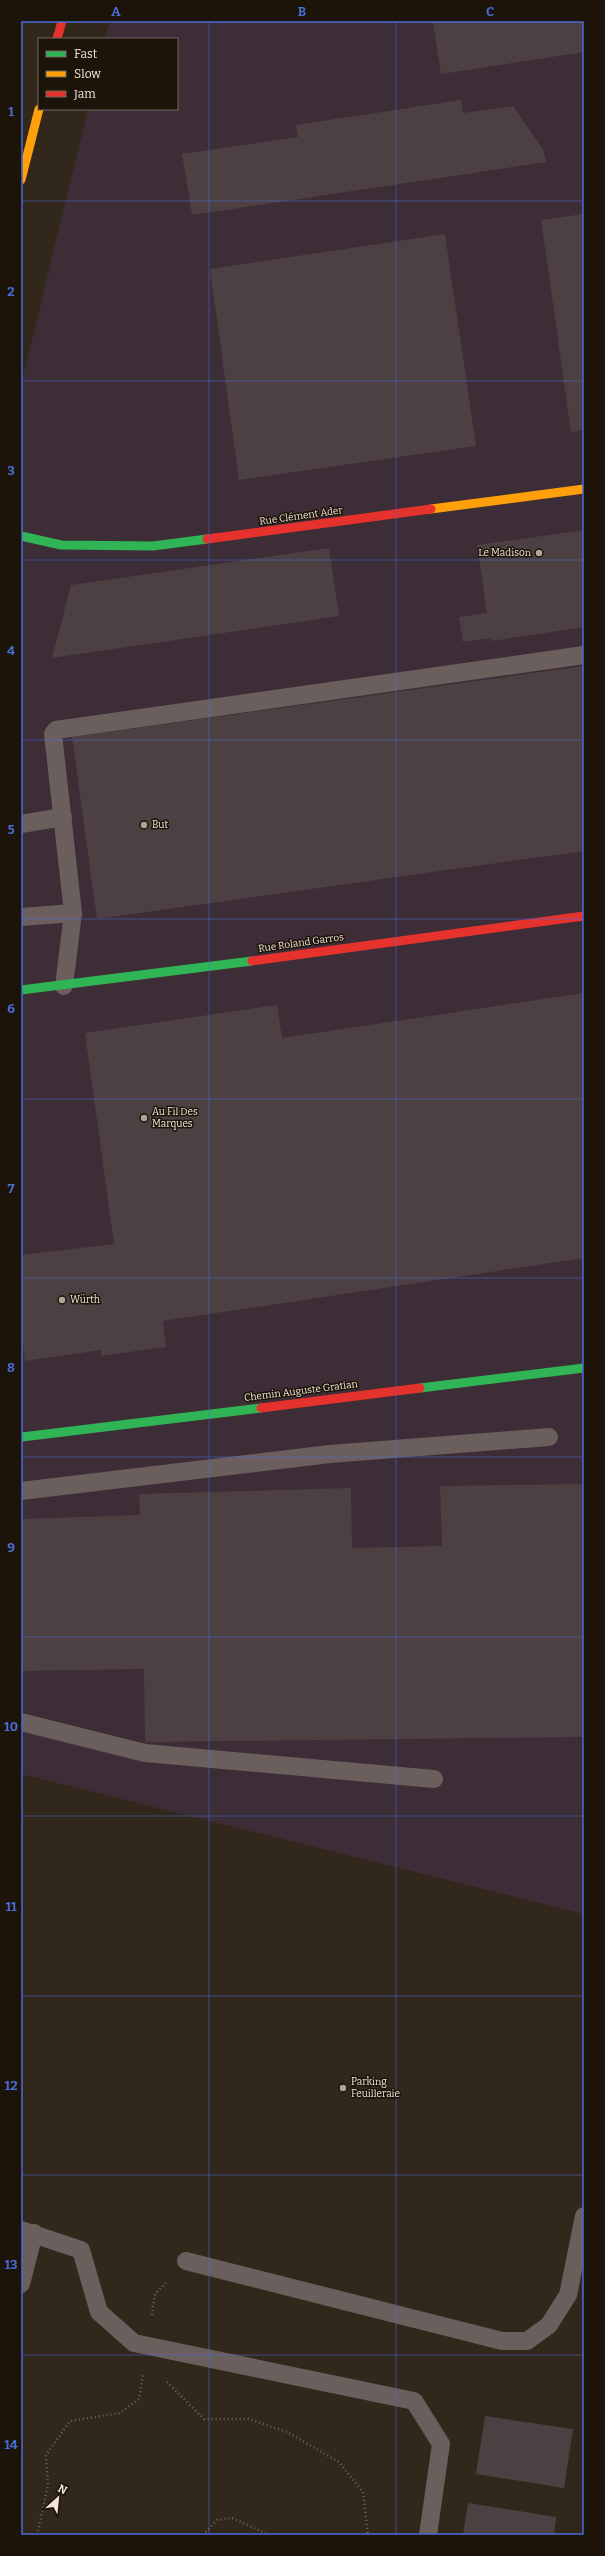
<svg xmlns="http://www.w3.org/2000/svg" width="605" height="2556" viewBox="0 0 605 2556" font-family="Bitter,serif">
	<style>
		.industrial { fill: #3c2d36 }
		.building { fill: #4d4042 }
		.lines { fill: none; stroke-linecap: round; stroke-linejoin: round }
		.path { stroke: #6e645f; stroke-width: 2.5; stroke-dasharray: 1 3; stroke-linecap: butt }
		.lane { stroke: #6a5f5c; stroke-width: 18 }
		.fast { stroke: #30b455; stroke-width: 9 }
		.slow { stroke: #ff9f0a; stroke-width: 9 }
		.jam { stroke: #e5322d; stroke-width: 9 }
		.grid { fill: none; stroke: #486cd8; stroke-width: 1; stroke-opacity: 0.55 }
		.poi-dot { fill: #afa396; stroke: #1c1309; stroke-width: 1.5 }
		.labels { text-anchor: middle; dominant-baseline: central; stroke-width: 3; stroke-linejoin: round; paint-order: stroke }
		.street-label { font-size: 10px; fill: #f3e6d8; stroke: #1c1309 }
		.poi-label { font-size: 10px; fill: #f3e6d8; stroke: #1c1309; text-anchor: start }
		.neatline { fill: none; stroke: #486cd8; stroke-width: 1.5 }
		.grid-label { font-size: 13px; text-anchor: middle; font-weight: bold; fill: #486cd8 }
	</style>
	<rect width="100%" height="100%" fill="#32271b"/>
	<polygon class="industrial" points="110,21 584,21 584,1914 21,1774 21,385 88,109 177,109 177,39 105,39"/>
	<g class="building">
		<polygon points="433,21 584,21 584,52 441,74"/>
		<polygon points="461,100 463,113 513,106 543,149 546,162 192,215 182,154 298,137 296,125"/>
		<polygon points="584,214 584,430 571,432 541,220"/>
		<polygon points="445,234 476,446 239,480 210,269"/>
		<polygon points="584,530 584,627 492,641 491,638 463,642 459,617 487,613 477,545"/>
		<polygon points="329,548 339,616 52,658 71,585"/>
		<polygon points="584,666 584,851 97,919 72,737"/>
		<polygon points="584,993 584,1258 163,1321 166,1347 101,1356 101,1350 25,1361 21,1331 21,1255 114,1244 85,1033 277,1005 282,1038"/>
		<polygon points="584,1484 584,1737 145,1742 144,1669 21,1671 21,1519 140,1515 139,1494 351,1488 352,1548 442,1546 440,1486"/>
		<polygon points="485,2416 573,2429 564,2488 476,2474"/>
		<polygon points="468,2503 556,2517 554,2535 463,2535"/>
	</g>
	<g class="lines">
		<g class="path">
			<polyline points="152,2315 155,2294 166,2283"/>
			<polyline points="167,2382 204,2419 249,2419 287,2432 339,2462 363,2492 368,2535"/>
			<polyline points="37,2535 48,2485 46,2455 70,2421 120,2413 139,2399 143,2375"/>
			<polyline points="203,2535 217,2520 232,2518 269,2535"/>
		</g>
		<g class="lane">
			<polyline points="21,824 63,817"/>
			<polyline points="21,917 73,913"/>
			<polyline points="64,986 73,913 53,734 56,730 584,655"/>
			<polyline points="21,1491 330,1454 549,1437"/>
			<polyline points="21,1722 145,1753 434,1779"/>
			<polyline points="21,2230 81,2250 99,2312 134,2343 414,2401 441,2444 428,2535"/>
			<polyline points="186,2261 502,2341 527,2341 549,2325 568,2295 584,2216"/>
			<polyline points="21,2284 34,2233"/>
		</g>
		<g class="fast">
			<polyline points="21,536 61,545 153,546 207,539"/>
			<polyline points="21,990 252,961"/>
			<polyline points="420,1388 584,1368"/>
			<polyline points="22,1437 261,1408"/>
		</g>
		<g class="slow">
			<polyline points="21,180 39,109"/>
			<polyline points="431,509 584,489"/>
		</g>
		<g class="jam">
			<polyline points="57,39 62,21"/>
			<polyline points="207,539 431,509"/>
			<polyline points="252,961 584,916"/>
			<polyline points="261,1408 420,1388"/>
		</g>
	</g>
	<path class="grid" d="M209,21V2535M396,21V2535M21,201H584M21,381H584M21,560H584M21,740H584M21,919H584M21,1099H584M21,1278H584M21,1457H584M21,1637H584M21,1816H584M21,1996H584M21,2175H584M21,2355H584"/>
	<g class="poi-dot">
		<circle cx="539" cy="553" r="4"/>
		<circle cx="144" cy="825" r="4"/>
		<circle cx="144" cy="1118" r="4"/>
		<circle cx="62" cy="1300" r="4"/>
		<circle cx="343" cy="2088" r="4"/>
	</g>
	<g class="labels">
		<g class="street-label">
			<text transform="translate(301 516) rotate(-8)">Rue Clément Ader</text>
			<text transform="translate(301 943) rotate(-8)">Rue Roland Garros</text>
			<text transform="translate(301 1391) rotate(-7)">Chemin Auguste Gratian</text>
		</g>
		<g class="poi-label">
			<text x="531" y="553" text-anchor="end">Le Madison</text>
			<text x="152" y="825">But</text>
			<text x="152" y="1112">Au Fil Des<tspan x="152" dy="12">Marques</tspan></text>
			<text x="70" y="1300">Würth</text>
			<text x="351" y="2082">Parking<tspan x="351" dy="12">Feuilleraie</tspan></text>
		</g>
	</g>
	<rect width="605" height="2556" fill="none" stroke="#1c1309" stroke-width="44"/>
	<rect x="38" y="38" width="140" height="72" fill="#1c1309" stroke="#72675c"/>
	<rect x="46" y="51" width="20" height="6" fill="#30b455" stroke="#72675c"/>
	<text x="74" y="58" font-size="12" fill="#f3e6d8">Fast</text>
	<rect x="46" y="71" width="20" height="6" fill="#ff9f0a" stroke="#72675c"/>
	<text x="74" y="78" font-size="12" fill="#f3e6d8">Slow</text>
	<rect x="46" y="91" width="20" height="6" fill="#e5322d" stroke="#72675c"/>
	<text x="74" y="98" font-size="12" fill="#f3e6d8">Jam</text>
	<g transform="translate(58 2498) rotate(27)" stroke="#1c1309" stroke-width="3" paint-order="stroke">
	<path d="M0-3L7 15L0 10L-7 15Z" fill="#f3e6d8"/>
	<text y="-6" font-size="11" font-weight="bold" text-anchor="middle" fill="#f3e6d8">N</text>
	</g>
	<rect x="22" y="22" width="561" height="2512" class="neatline"/>
	<g class="grid-label">
		<text x="116" y="16">A</text>
		<text x="302" y="16">B</text>
		<text x="490" y="16">C</text>
		<text x="11" y="116">1</text>
		<text x="11" y="296">2</text>
		<text x="11" y="475">3</text>
		<text x="11" y="655">4</text>
		<text x="11" y="834">5</text>
		<text x="11" y="1013">6</text>
		<text x="11" y="1193">7</text>
		<text x="11" y="1372">8</text>
		<text x="11" y="1552">9</text>
		<text x="11" y="1731">10</text>
		<text x="11" y="1911">11</text>
		<text x="11" y="2090">12</text>
		<text x="11" y="2269">13</text>
		<text x="11" y="2449">14</text>
	</g>
</svg>
